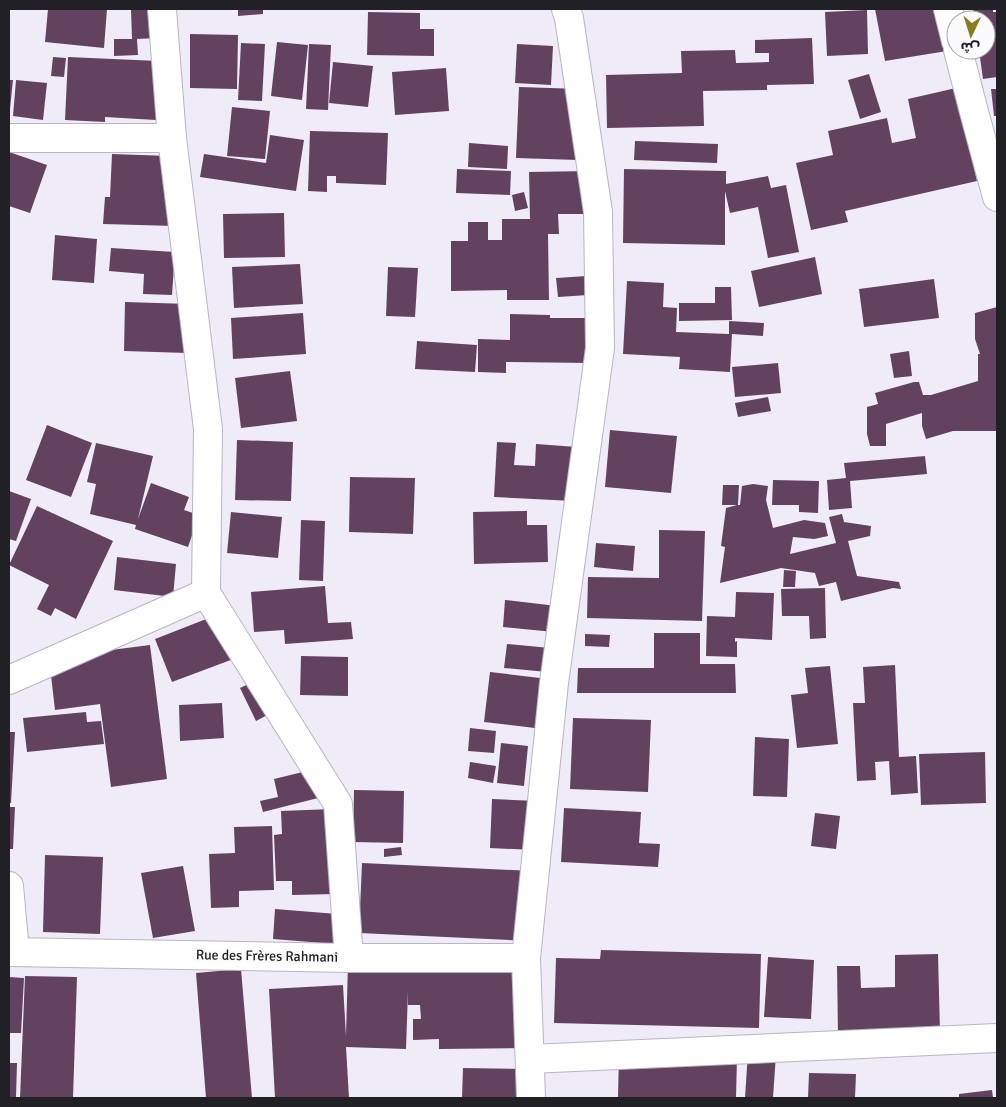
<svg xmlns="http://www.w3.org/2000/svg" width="1006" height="1107" viewBox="0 0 1006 1107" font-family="Signika,'Noto Sans Arabic',sans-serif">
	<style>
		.building { fill: #634260 }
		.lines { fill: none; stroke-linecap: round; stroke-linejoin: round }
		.minor-casing { stroke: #b8b5c1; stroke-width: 30 }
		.minor { stroke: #fff; stroke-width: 28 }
		.labels { text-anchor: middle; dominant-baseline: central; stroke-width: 5; stroke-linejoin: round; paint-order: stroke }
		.street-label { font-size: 14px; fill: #212025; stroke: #fbfafd }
	</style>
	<rect width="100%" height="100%" fill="#efecf8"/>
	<g class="building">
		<polygon points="48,9 107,9 104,48 45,42"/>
		<polygon points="131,9 155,9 156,38 137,39 138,55 114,56 114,39 132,39"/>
		<polygon points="238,9 263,9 263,14 238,16"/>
		<polygon points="875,9 940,9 947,51 885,61"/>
		<polygon points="973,9 993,9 993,12 997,12 997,77 983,79 979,50 986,50 986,20 975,20"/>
		<polygon points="867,10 868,54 827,56 825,12"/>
		<polygon points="368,12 420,13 420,29 434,29 434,56 367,55"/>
		<polygon points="190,34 238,35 237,89 190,88"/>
		<polygon points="812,38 814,84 767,85 767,90 703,91 704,126 607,128 606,75 682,73 681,51 735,50 736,63 769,62 769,53 755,53 755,40"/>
		<polygon points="277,42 308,45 302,100 271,96"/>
		<polygon points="241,43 265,44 262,101 238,100"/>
		<polygon points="309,44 331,45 328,110 306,109"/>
		<polygon points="517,44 553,46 551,85 515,83"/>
		<polygon points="53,57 66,58 64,77 51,76"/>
		<polygon points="68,57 158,61 156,120 105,117 105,122 65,120"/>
		<polygon points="333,62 373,66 368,107 329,103"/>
		<polygon points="446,68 449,111 395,115 392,72"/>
		<polygon points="869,74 881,112 860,119 848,80"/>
		<polygon points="9,80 13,80 10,109 9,108"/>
		<polygon points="16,80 47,83 43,120 13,116"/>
		<polygon points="519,87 581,89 578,160 516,158"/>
		<polygon points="956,88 977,181 845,211 848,222 811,230 796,163 833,155 828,131 887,118 892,143 916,138 908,99"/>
		<polygon points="991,89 997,89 997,116 994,116"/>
		<polygon points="232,107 270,111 265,159 227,156"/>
		<polygon points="310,131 388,133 386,185 336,183 336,176 327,176 327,192 308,191"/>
		<polygon points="270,135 304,140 296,191 200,177 204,154 266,163"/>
		<polygon points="635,141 718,144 717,163 634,160"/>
		<polygon points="469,143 508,146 507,169 468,167"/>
		<polygon points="9,152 47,165 30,213 9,206"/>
		<polygon points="112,154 169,156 175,226 103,224 105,197 110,197"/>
		<polygon points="457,169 511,171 510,195 456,193"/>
		<polygon points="624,169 726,171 726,184 768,176 771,188 786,185 799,252 768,258 758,207 730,213 725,191 725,245 623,243"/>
		<polygon points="589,171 589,214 558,214 559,234 548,234 549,300 507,300 507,290 451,291 451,241 468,241 468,222 488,222 488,240 502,240 502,219 530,219 529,172"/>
		<polygon points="524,192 528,208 515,211 512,195"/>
		<polygon points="284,213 285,257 224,258 223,214"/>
		<polygon points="55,235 97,239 94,283 52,280"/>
		<polygon points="111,248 175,252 172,295 143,294 144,274 109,271"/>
		<polygon points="815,257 822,294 759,307 751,271"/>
		<polygon points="300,264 303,304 234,308 232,267"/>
		<polygon points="388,267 418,268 415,317 386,316"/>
		<polygon points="587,276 588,295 558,297 556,278"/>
		<polygon points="934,279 939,318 864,327 859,289"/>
		<polygon points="627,281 664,283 663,307 677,308 676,332 729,334 729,321 764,323 763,336 732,334 730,372 679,369 680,357 623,354"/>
		<polygon points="715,287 731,287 732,320 679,321 679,303 715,303"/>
		<polygon points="125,302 189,304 187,353 124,351"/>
		<polygon points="997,307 997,431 953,431 926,439 922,426 922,413 886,424 886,446 870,446 867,434 867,407 878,404 875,393 914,382 919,382 923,395 931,395 978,381 978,354 980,354 975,339 975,313"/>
		<polygon points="303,313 306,354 233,359 231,318"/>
		<polygon points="510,314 550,315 550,318 591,318 591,363 506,362 506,373 478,372 478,339 510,340"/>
		<polygon points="417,341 477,345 475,372 415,369"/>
		<polygon points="909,351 912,376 894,378 890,354"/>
		<polygon points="778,363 781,393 735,397 732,367"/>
		<polygon points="290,371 297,421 241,428 235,378"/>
		<polygon points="768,397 771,411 738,417 735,403"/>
		<polygon points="47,425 92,443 71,497 26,480"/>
		<polygon points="610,430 677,436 671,493 605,487"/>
		<polygon points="237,440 293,442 291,501 235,500"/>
		<polygon points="497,442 516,443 514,465 535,466 536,444 577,447 574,501 494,497"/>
		<polygon points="96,443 153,456 138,519 151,483 189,497 184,510 199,515 188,547 135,529 136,525 90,514 96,484 87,482"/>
		<polygon points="925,456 927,474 850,481 852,508 829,510 827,480 846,478 844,463"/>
		<polygon points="350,477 415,478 413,534 349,532"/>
		<polygon points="773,480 819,481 818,513 799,512 799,505 772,505"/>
		<polygon points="753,484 768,486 766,500 773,528 804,520 825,523 828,536 814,539 793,537 790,554 836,543 829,517 842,514 844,522 871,526 870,536 848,541 857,576 899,582 901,589 893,588 841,601 836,582 819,586 815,573 781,568 720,583 725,547 721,546 726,508 737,505 722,505 723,485 739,485 738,505 740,505 742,486"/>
		<polygon points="9,491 31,499 16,541 9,539"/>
		<polygon points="37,506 113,541 76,619 55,608 51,616 37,609 49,585 9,565"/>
		<polygon points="527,511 527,525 547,525 548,562 474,564 473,512"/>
		<polygon points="231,512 282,517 278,558 227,553"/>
		<polygon points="301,520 325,521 323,581 299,580"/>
		<polygon points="659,530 705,531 702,621 587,618 588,577 659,578"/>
		<polygon points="596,543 635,546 633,571 594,567"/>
		<polygon points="117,557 176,564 173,597 114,590"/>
		<polygon points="784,570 796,571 795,587 783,587"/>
		<polygon points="325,586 328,623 351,622 353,639 285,644 284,630 254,632 251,592"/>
		<polygon points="825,588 826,638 810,639 809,616 782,616 781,589"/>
		<polygon points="736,592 774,593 772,640 735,638 735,642 737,641 737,657 706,656 707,616 735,617"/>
		<polygon points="505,600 557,606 554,632 503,627"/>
		<polygon points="219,614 236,658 172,682 155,639"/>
		<polygon points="654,633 700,633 700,664 735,664 736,693 577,693 578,668 654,668"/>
		<polygon points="585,634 610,635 609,647 585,646"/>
		<polygon points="507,644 550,648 547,672 504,668"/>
		<polygon points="150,645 167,779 111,787 100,704 55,710 49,658"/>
		<polygon points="301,656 348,657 348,696 300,695"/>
		<polygon points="895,665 899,757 916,756 918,793 891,795 889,761 875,762 876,780 857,781 853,703 865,703 863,667"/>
		<polygon points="830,666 838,744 797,748 791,695 808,693 805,668"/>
		<polygon points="490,672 549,679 543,729 484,722"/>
		<polygon points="261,678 277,710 256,721 240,688"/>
		<polygon points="222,703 224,738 180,741 179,705"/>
		<polygon points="86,712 87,722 101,721 104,744 27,752 23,718"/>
		<polygon points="573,718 651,720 648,792 570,789"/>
		<polygon points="470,728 496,731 494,753 468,751"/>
		<polygon points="9,732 15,732 11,803 9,803"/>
		<polygon points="755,737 789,739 787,797 753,796"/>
		<polygon points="501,743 528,746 524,786 497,783"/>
		<polygon points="985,752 986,803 921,805 919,754"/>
		<polygon points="470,762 496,766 493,783 468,778"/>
		<polygon points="311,770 318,798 263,812 260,801 278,797 274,779"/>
		<polygon points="354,790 404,791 403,843 353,842"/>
		<polygon points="492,799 536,801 534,850 490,848"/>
		<polygon points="9,807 15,807 13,849 9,849"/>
		<polygon points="564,808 641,812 639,843 660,844 658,867 561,862"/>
		<polygon points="332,809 336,894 292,895 292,881 276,881 274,835 282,834 281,811"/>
		<polygon points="815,813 840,816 836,849 811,846"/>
		<polygon points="272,826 274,890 239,891 239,907 211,908 209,854 235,853 234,827"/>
		<polygon points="401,847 402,855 384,857 384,849"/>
		<polygon points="45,855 103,857 100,934 43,932"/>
		<polygon points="362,863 532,871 529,941 359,933"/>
		<polygon points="183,866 195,931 153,938 141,873"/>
		<polygon points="275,909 337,914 335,944 273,939"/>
		<polygon points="601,950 761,954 759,1028 554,1023 556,958 600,959"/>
		<polygon points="938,954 940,1032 838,1035 837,966 860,966 861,988 895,987 895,955"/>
		<polygon points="768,957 814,960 811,1019 764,1017"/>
		<polygon points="348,963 529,968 530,1048 439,1049 439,1039 413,1040 413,1019 421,1019 420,1005 408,1005 408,991 406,1049 346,1047 349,1098 275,1098 269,989 343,985 346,1036"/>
		<polygon points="241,969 252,1098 206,1098 196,973"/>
		<polygon points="25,976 77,977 73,1098 20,1098"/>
		<polygon points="9,977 24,978 21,1033 9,1033"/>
		<polygon points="748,1052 776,1054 773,1098 745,1098"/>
		<polygon points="619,1053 737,1057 736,1098 618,1098"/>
		<polygon points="9,1063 17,1063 16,1098 9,1098"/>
		<polygon points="463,1068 530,1069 530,1098 462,1098"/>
		<polygon points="809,1073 856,1074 855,1098 808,1098"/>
		<polygon points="992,1090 993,1098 959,1098 959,1094"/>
	</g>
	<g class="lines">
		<defs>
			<g id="minor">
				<polyline points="162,9 172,138 208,429 206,593 338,804 349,958"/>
				<polyline points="948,9 956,41"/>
				<polyline points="958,50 973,108 997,197"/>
				<polyline points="9,138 172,138"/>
				<polyline points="9,680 206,593"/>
				<polyline points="9,886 15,952"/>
				<polyline points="9,952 349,958 526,958"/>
				<polyline points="530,1059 997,1038"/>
				<polyline points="531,1098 526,958 554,683 600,348 598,212 569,18 566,9"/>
			</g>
		</defs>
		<use href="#minor" class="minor-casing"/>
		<use href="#minor" class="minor"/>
	</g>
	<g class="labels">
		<g class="street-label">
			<text transform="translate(267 956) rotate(1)">Rue des Frères Rahmani</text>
		</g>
	</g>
	<rect width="1006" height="1107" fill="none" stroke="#212025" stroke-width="20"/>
	<g transform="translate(971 35) rotate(184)"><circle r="24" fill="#fbfafd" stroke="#a4a3a7"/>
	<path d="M0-4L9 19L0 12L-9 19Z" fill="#897d24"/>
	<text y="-8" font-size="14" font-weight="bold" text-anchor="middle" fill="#212025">ش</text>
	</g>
</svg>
